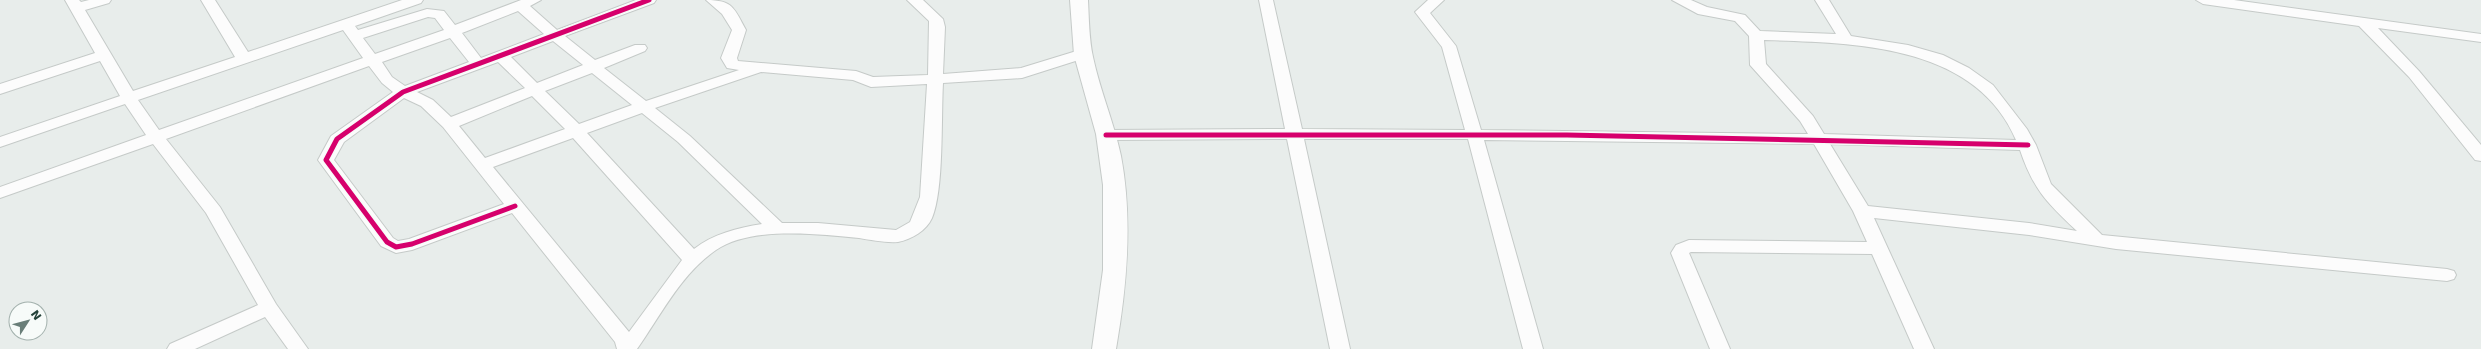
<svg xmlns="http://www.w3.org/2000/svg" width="2481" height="349" viewBox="0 0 2481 349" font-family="'DejaVu Sans',sans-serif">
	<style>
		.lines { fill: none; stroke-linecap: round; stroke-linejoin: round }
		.minor-casing { stroke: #c5cac8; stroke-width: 2 }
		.tertiary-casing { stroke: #c5cac8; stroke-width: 2 }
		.minor { fill: #fcfcfc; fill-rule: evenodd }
		.tertiary { fill: #fcfcfc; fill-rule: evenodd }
		.cycleway-casing { stroke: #f7fbf9; stroke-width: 8 }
		.cycleway { stroke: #d6006c; stroke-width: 5 }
	</style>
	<rect width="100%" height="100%" fill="#e8edeb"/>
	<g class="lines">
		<defs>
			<g id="minor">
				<path d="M65,0H79L81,2L89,0H111L109,3L85,10L133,91L235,57L201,0H215L248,52L402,0H423L421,3L355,26L358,30L427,9L444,11L455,25L521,0H541L530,6L557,30L636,0H656L654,3L565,36L595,60L635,45H645L647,48L645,51L604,68L646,101L739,70L727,68L721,58L732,30L722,14L706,0C733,0 734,8 746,30L737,58L738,61L856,71L873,77L928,75L929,21L907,0H923L943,19L945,27L943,74L1021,68L1083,49L1091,54L1088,57L1022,78L943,83C941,117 944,190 932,218C926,231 912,239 898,242C886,243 871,240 859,238C818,234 751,226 716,250C681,274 661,315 637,349H617L615,342L512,213L412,250L396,253L381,246L318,160L331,136L393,92L382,83L369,66L166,139L220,207L276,304L308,349H288L265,317L195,349H167L170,344L258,305L206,213L153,144L0,198V187L146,135L125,104L0,147V137L120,96L100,61L0,94V84L95,53ZM518,11L544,34L481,58L462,33ZM428,17L435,18L444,30L375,54L363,38ZM343,30L363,58L159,130L138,100ZM450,38L469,62L405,86L392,77L382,62ZM553,41L583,65L537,83L511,57ZM498,62L525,88L451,117L433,100L417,92ZM761,72L853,80L871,87L927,84L920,197L910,222L896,230L818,223H782L690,136L655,108ZM592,73L632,105L579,124L545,91ZM532,96L565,129L485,158L459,126ZM404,98L421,106L443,127L504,204L409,239L398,241L393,238L334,160L344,142ZM642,113L678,142L762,224C737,228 713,234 694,249L587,133ZM573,138L682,260L629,332L493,167Z"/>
				<path d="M1259,0H1273L1302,129L1465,130L1442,47L1415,12L1428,0H1444L1430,13L1456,46L1481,130L1808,134L1800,121L1750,65L1749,36L1735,21L1698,14L1672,0H1691L1707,7L1745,15L1760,31L1836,34L1815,0H1829L1851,36L1908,45L1943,55L1969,68L1993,85L2027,129L2036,145L2051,184L2102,235L2447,269L2454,271L2456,275L2454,279L2447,281L2116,249L2029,235L1874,218L1934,349H1914L1872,254L1691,252L1689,253L1730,349H1710L1671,253L1676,245L1689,240L1867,242L1853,211L1814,144L1484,140L1543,349H1523L1468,139H1304L1350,349H1330L1287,139L1106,140L1100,138L1098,135L1100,132L1106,130L1285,129ZM1764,40C1852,43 1975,43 2016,140L1824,134L1813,116L1766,64ZM1830,144L2020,150C2033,189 2047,203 2077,231L2029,223L1868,206Z"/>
				<polygon points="2196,0 2234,0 2481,34 2481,42 2378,28 2419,71 2481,145 2481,161 2475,160 2409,77 2359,26 2203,4"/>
			</g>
			<path id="tertiary" d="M1070,0H1088C1089,19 1089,39 1093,57C1100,91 1114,122 1121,156C1133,219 1127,286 1116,349H1092L1103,270V185L1096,134L1074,55Z"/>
		</defs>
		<use href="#minor" class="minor-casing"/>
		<use href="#tertiary" class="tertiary-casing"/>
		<use href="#minor" class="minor"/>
		<use href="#tertiary" class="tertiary"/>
		<defs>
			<g id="cycleway">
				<polyline points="1106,135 1567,135 2028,145"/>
				<polyline points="515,206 412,244 396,247 387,242 326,160 337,139 403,92 649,0"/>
			</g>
		</defs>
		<use href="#cycleway" class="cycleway-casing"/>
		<use href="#cycleway" class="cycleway"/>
	</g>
	<g transform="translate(28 321) rotate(54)"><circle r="19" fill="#f7fbf9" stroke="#a3b1ad"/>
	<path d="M0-3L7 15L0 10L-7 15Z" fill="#697e78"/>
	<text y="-6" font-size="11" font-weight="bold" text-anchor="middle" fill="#24423a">N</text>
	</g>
</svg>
